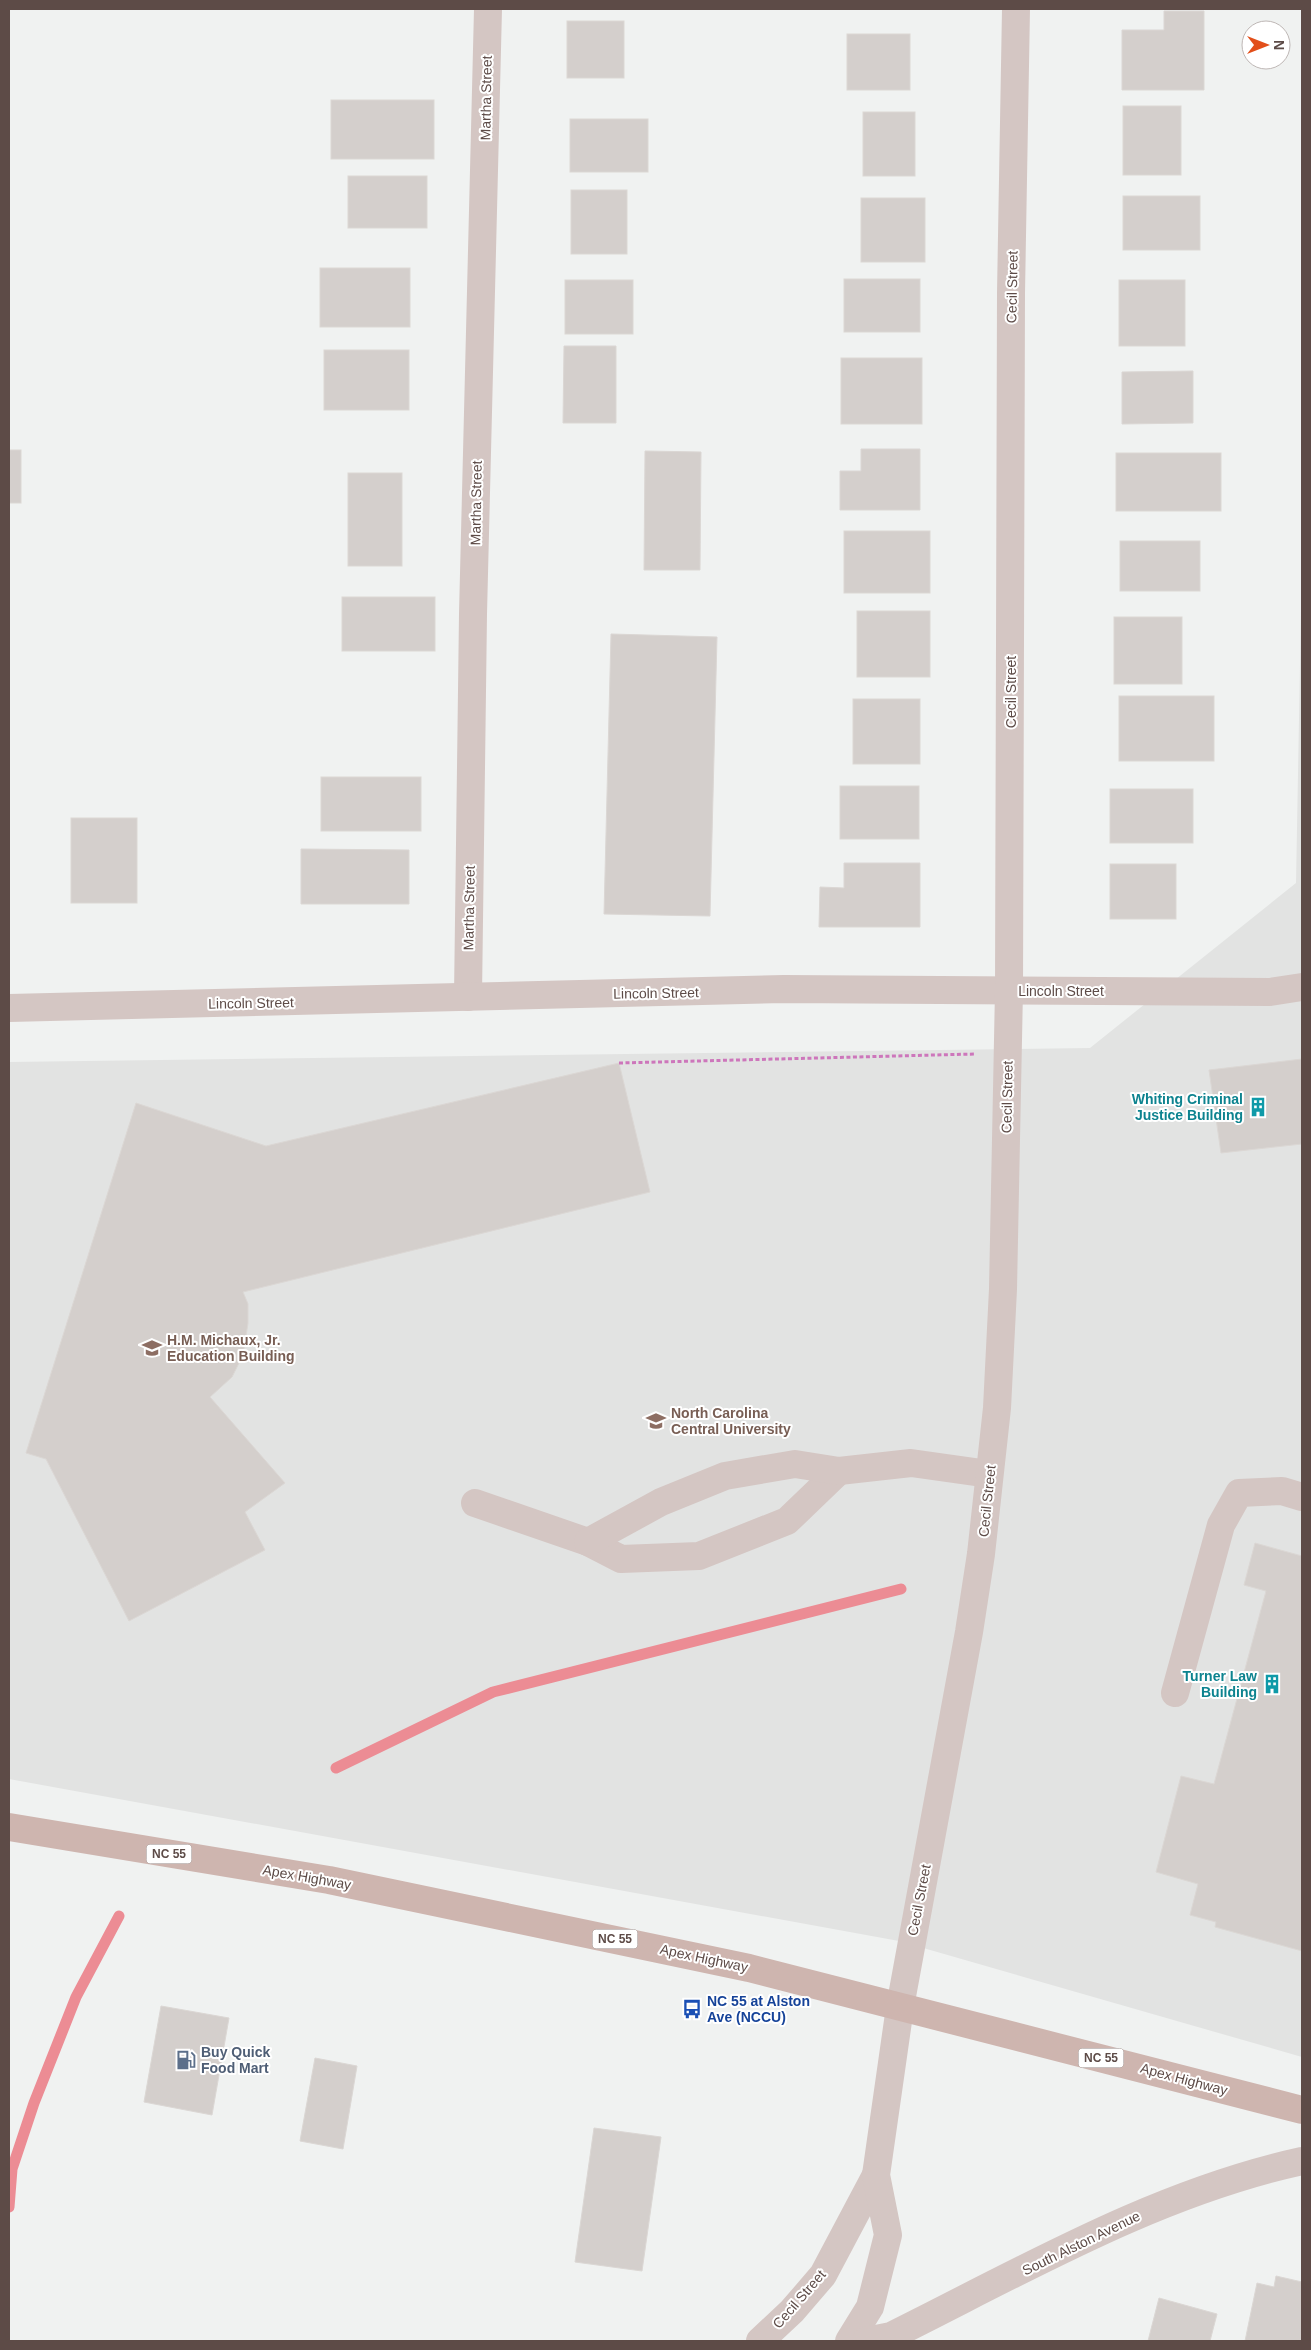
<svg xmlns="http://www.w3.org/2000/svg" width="1311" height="2350" viewBox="0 0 1311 2350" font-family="Arial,sans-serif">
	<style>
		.education { fill: #e2e3e2 }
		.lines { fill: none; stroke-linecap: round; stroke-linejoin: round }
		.stream { stroke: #ec8c94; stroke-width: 11 }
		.building { fill: #d4cfcc; stroke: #dbd7d4 }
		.path { stroke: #cd76bb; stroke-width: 3; stroke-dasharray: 4 2.5; stroke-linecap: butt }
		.minor { stroke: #d4c6c3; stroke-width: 28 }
		.major { stroke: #ceb5af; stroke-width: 28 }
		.labels { text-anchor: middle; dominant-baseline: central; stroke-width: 4; stroke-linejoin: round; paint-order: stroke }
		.shield { fill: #fff; stroke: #8e817e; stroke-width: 1 }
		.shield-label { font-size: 12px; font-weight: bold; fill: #5d4b47 }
		.street-label { font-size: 14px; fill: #5d4b47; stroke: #fff }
		.culture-label { font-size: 14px; font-weight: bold; fill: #0d838f; stroke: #fff; text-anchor: end }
		.education-label { font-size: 14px; font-weight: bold; fill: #785e54; stroke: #fff; text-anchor: start }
		.transit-label { font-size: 14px; font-weight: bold; fill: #164399; stroke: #fff; text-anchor: start }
		.service-label { font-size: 14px; font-weight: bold; fill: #4e5e75; stroke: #fff; text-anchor: start }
	</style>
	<rect width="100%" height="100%" fill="#f0f2f1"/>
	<polygon class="education" points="1302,556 1302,2057 899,1941 9,1779 9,1062 1090,1048 1296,883"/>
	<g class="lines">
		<g class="stream">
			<polyline points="336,1768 493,1692 901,1589"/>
			<polyline points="9,2207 12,2169 34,2103 76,1997 119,1916"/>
		</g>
	</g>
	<g class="building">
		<polygon points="1164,11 1204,11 1204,90 1122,90 1122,30 1164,30"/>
		<rect x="567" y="21" width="57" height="57"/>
		<rect x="847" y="34" width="63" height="56"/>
		<rect x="331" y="100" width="103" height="59"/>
		<rect x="1123" y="106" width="58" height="69"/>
		<rect x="863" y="112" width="52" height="64"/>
		<rect x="570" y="119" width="78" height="53"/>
		<rect x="348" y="176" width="79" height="52"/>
		<rect x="571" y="190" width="56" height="64"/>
		<rect x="1123" y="196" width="77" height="54"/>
		<rect x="861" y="198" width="64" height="64"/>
		<rect x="320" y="268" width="90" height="59"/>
		<rect x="844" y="279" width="76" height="53"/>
		<rect x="565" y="280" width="68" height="54"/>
		<rect x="1119" y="280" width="66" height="66"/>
		<polygon points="564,346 616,346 616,423 563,423"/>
		<rect x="324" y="350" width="85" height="60"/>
		<rect x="841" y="358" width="81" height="66"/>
		<polygon points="1193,371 1193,423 1122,424 1122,372"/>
		<polygon points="861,449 920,449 920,510 840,510 840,471 861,471"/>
		<rect x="9" y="450" width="12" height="53"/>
		<polygon points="645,451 701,452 700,570 644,570"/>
		<rect x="1116" y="453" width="105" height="58"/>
		<rect x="348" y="473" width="54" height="93"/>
		<rect x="844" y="531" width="86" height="62"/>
		<rect x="1120" y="541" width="80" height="50"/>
		<rect x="342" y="597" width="93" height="54"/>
		<rect x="857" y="611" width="73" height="66"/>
		<rect x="1114" y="617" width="68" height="67"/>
		<polygon points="611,634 717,637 710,916 604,914"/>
		<rect x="1119" y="696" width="95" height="65"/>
		<rect x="853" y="699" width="67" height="65"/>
		<rect x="321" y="777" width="100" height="54"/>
		<rect x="840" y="786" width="79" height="53"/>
		<rect x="1110" y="789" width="83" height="54"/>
		<rect x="71" y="818" width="66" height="85"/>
		<polygon points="301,849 409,850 409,904 301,904"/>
		<polygon points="844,863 920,863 920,927 819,927 820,887 844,888"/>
		<rect x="1110" y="864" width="66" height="55"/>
		<polygon points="1302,1059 1302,1144 1221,1153 1209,1070"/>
		<polygon points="619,1063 650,1192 243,1292 248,1304 248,1323 243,1355 232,1377 210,1397 285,1483 245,1512 265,1550 129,1621 46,1459 26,1453 136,1103 266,1146"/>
		<polygon points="1255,1543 1302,1556 1302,1951 1215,1927 1216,1922 1190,1915 1198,1884 1156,1872 1181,1776 1214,1784 1266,1591 1244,1585"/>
		<polygon points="161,2006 229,2018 212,2115 144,2102"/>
		<polygon points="315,2058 357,2066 343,2149 300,2141"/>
		<polygon points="594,2128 661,2137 642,2271 575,2262"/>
		<polygon points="1276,2276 1302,2282 1302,2341 1245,2341 1257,2283 1274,2287"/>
		<polygon points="1159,2298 1217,2314 1210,2341 1148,2341"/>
	</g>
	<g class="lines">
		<polyline class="path" points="619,1063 975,1054"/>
		<g class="minor">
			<polyline points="468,997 473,614 488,9"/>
			<polyline points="9,1008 784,989 1270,992 1302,987"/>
			<polyline points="475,1503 588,1542 621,1559 699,1556 787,1521 839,1471"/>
			<polyline points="588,1542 661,1502 725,1476 795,1464 839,1471 911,1463 989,1474"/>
			<polyline points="1175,1693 1221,1525 1239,1493 1282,1491 1302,1497"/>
			<polyline points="760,2341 792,2311 823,2275 876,2175"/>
			<polyline points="849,2341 870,2307 888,2235 876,2175 900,2007 969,1632 981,1554 997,1408 1003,1289 1009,990 1011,293 1016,9"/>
			<path d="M866,2341L891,2336C1024,2270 1156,2193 1302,2161"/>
		</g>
		<polyline class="major" points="9,1827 329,1880 749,1968 1302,2110"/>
	</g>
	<defs>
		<symbol id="building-bare" viewBox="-9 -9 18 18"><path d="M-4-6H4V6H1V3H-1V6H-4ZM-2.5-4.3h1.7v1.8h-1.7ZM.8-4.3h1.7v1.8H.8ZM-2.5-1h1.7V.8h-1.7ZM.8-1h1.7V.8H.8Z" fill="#0f9aa8" stroke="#fff" stroke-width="2.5" paint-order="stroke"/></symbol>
		<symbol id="school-bare" viewBox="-9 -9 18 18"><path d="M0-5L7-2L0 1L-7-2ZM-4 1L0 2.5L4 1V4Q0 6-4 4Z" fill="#8d6e63" stroke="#fff" stroke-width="2.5" paint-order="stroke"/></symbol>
		<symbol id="university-bare" viewBox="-9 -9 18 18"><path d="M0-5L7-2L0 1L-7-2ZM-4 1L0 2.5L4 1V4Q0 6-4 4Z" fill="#8d6e63" stroke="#fff" stroke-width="2.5" paint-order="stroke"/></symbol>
		<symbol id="bus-bare" viewBox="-9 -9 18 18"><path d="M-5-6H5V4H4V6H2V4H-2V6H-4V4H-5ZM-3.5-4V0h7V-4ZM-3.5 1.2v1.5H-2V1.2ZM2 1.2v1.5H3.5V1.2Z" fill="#1a4fb4" stroke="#fff" stroke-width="2.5" paint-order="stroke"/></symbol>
		<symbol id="fuel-bare" viewBox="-9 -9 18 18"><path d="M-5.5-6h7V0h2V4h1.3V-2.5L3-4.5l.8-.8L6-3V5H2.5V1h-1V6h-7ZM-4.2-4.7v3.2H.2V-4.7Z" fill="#5c6f8a" stroke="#fff" stroke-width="2.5" paint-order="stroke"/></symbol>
	</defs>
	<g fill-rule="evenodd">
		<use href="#building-bare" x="1244" y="1093" width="28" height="28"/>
		<use href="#school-bare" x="138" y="1334" width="28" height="28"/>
		<use href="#university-bare" x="642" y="1407" width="28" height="28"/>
		<use href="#building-bare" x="1258" y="1670" width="28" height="28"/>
		<use href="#bus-bare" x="678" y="1995" width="28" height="28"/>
		<use href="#fuel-bare" x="172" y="2046" width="28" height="28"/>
	</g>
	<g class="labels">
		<g class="shield">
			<rect x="146.5" y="1844.5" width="45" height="19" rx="4"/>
			<rect x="592.5" y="1929.5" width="45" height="19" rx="4"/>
			<rect x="1078.5" y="2048.5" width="45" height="19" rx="4"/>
		</g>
		<g class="shield-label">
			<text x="169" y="1854">NC 55</text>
			<text x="615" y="1939">NC 55</text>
			<text x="1101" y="2058">NC 55</text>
		</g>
		<g class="street-label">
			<text transform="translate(486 98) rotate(-89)">Martha Street</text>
			<text transform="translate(1012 287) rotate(-89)">Cecil Street</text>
			<text transform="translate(476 503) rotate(-89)">Martha Street</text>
			<text transform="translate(1011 692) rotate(-90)">Cecil Street</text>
			<text transform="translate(469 908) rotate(-89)">Martha Street</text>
			<text x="1061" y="991">Lincoln Street</text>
			<text transform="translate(656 993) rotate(-1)">Lincoln Street</text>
			<text transform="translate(251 1003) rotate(-1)">Lincoln Street</text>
			<text transform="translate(1007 1097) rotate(-89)">Cecil Street</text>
			<text transform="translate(987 1501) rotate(-84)">Cecil Street</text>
			<text transform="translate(307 1877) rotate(10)">Apex Highway</text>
			<text transform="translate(919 1900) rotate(-79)">Cecil Street</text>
			<text transform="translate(704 1958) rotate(12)">Apex Highway</text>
			<text transform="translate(1184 2079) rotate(15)">Apex Highway</text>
			<text transform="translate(1081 2243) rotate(-26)">South Alston Avenue</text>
			<text transform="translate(799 2299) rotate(-49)">Cecil Street</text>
		</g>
		<g class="culture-label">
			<text x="1243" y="1099">Whiting Criminal<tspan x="1243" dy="16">Justice Building</tspan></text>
			<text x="1257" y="1676">Turner Law<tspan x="1257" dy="16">Building</tspan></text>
		</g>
		<g class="education-label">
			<text x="167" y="1340">H.M. Michaux, Jr.<tspan x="167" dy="16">Education Building</tspan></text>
			<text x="671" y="1413">North Carolina<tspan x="671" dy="16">Central University</tspan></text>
		</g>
		<g class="transit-label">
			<text x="707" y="2001">NC 55 at Alston<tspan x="707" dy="16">Ave (NCCU)</tspan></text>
		</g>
		<g class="service-label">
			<text x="201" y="2052">Buy Quick<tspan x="201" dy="16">Food Mart</tspan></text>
		</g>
	</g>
	<rect width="1311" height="2350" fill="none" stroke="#5d4b47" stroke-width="20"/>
	<g transform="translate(1266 45) rotate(90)"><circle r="24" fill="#ffffff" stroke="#beb7b5"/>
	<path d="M0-4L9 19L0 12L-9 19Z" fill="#e24f1a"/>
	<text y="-8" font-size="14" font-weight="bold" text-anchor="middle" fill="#5d4b47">N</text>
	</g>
</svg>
